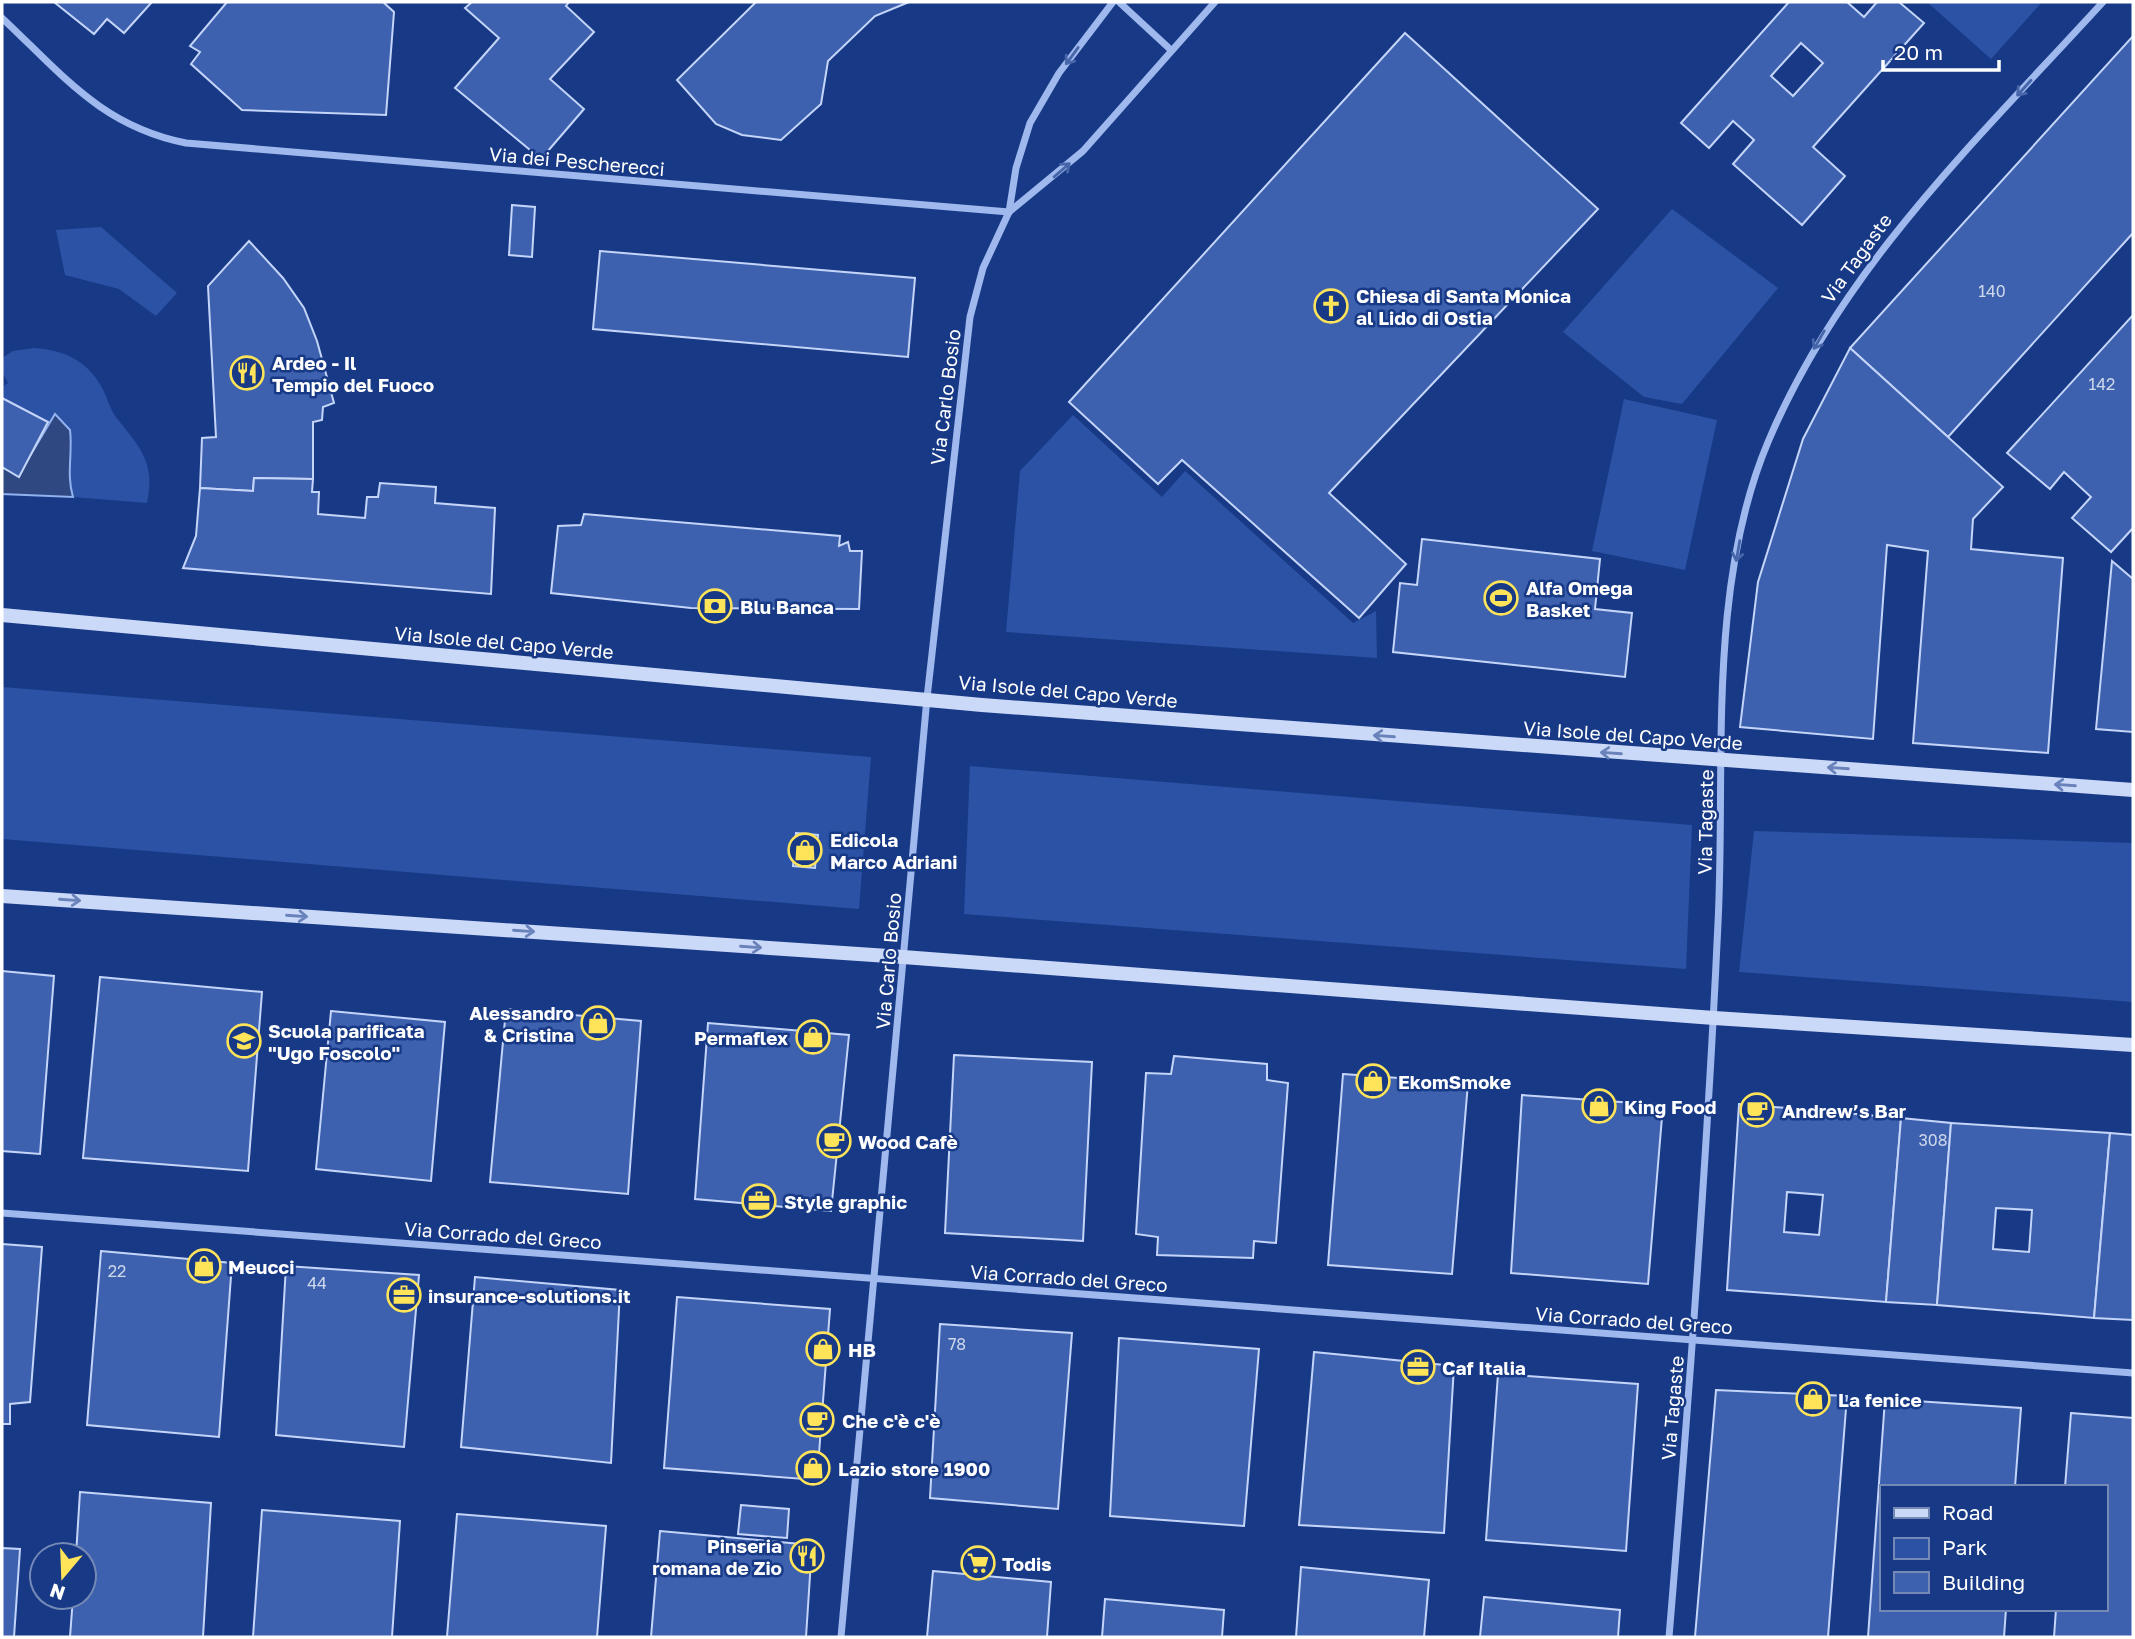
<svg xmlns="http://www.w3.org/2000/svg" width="2135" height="1639" viewBox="0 0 2135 1639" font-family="'Golos Text',sans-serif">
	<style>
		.green { fill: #2b52a4 }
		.water { fill: #2f4881; stroke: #91b1ef; stroke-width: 2 }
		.building { fill: #3d61ae; stroke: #c4d5f9; stroke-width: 2; fill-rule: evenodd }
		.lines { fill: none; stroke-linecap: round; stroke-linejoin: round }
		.street { stroke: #9fb8ed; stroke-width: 7 }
		.secondary { stroke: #cbd9f9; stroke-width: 14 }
		.oneway { stroke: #4766aa }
		.oneway2 { stroke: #6982ba }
		.labels { text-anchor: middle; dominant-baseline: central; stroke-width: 5; stroke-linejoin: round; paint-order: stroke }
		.number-label { font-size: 16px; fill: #ced8eb }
		.street-label { font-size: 19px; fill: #fff; stroke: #183a86 }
		.poi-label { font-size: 19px; font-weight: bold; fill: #fff; stroke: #183a86; text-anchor: start }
	</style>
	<rect width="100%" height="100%" fill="#183a86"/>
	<g class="green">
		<polygon points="1927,2 2042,2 1991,59"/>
		<polygon points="1672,209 1778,288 1682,404 1644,397 1563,332"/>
		<polygon points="101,227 177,293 156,316 119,289 65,275 56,230"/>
		<path d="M34,348C62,350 86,359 101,386C107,396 109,407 115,416C139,446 156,462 147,503L73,497L68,479L72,444L48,422L2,398V387L8,383L2,372V358L13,351Z"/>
		<polygon points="1624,399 1717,420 1685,570 1592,551"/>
		<polygon points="1073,415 1162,497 1185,471 1353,623 1376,611 1377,658 1006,632 1020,471"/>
		<polygon points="2,687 871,757 859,909 2,839"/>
		<polygon points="970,766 1692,825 1686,969 964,914"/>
		<polygon points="1754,831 2133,843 2133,1002 1739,972"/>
	</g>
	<path class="water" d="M55,414L70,430C73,453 66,474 73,497L2,494V467L18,476Z"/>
	<g class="building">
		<polygon points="54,2 152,2 124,33 107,19 94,34"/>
		<polygon points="227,2 383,2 394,12 386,115 242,110 191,64 200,52 190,46"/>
		<polygon points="472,2 569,2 566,6 594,32 550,79 584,109 541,159 455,88 499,38 465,8"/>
		<polygon points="756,2 909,2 875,16 828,61 821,104 781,140 742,135 716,124 677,80"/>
		<path d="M1789,2H1847L1864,17L1877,2H1899L1924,23L1813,147L1845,176L1802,225L1733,164L1754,140L1733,121L1709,148L1681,123ZM1801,43L1823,63L1793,96L1771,76Z"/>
		<polygon points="1405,33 1598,209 1329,493 1406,564 1359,618 1182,460 1158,484 1069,402"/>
		<polygon points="2133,36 2133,233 1948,437 1850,348"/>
		<polygon points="512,205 535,207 532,257 509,255"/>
		<polygon points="249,241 283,278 304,308 317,341 334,403 323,407 322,420 313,422 313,479 254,478 253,491 200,488 202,438 216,437 208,286"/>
		<polygon points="600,251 915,278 908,357 593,329"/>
		<polygon points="2133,315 2133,528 2111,552 2072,518 2091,497 2064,472 2050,489 2007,453"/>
		<polygon points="1850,348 2003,487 1973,519 1971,549 2063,558 2048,753 1913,743 1928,551 1887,545 1873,739 1740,727 1758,582 1803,439"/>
		<polygon points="2,398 48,422 19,477 2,467"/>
		<polygon points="254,478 313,479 312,492 319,492 318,514 365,518 367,497 378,497 380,483 436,487 435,503 495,508 491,594 183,568 196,536 200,488 253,491"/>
		<polygon points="584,514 840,536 839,546 848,542 850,551 862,551 859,609 691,608 551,593 558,526 581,525"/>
		<polygon points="1422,539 1600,559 1595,609 1632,613 1625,677 1393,652 1400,583 1417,585"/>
		<polygon points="2112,561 2133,579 2133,732 2096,729"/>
		<polygon points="796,833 818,835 815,868 793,866"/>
		<polygon points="2,971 54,976 40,1154 2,1151"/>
		<polygon points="100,977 262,992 248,1171 83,1158"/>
		<polygon points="506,1009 641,1021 628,1194 490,1182"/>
		<polygon points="331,1011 445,1022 431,1181 316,1169"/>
		<polygon points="708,1023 849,1035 831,1211 695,1199"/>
		<polygon points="954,1055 1092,1062 1083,1241 945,1233"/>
		<polygon points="1174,1056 1267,1064 1267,1080 1288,1083 1276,1243 1254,1241 1253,1258 1157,1255 1158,1237 1136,1234 1146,1073 1171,1074"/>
		<polygon points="1343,1074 1468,1083 1452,1274 1328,1265"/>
		<polygon points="1522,1095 1663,1105 1648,1284 1511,1273"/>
		<path d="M1739,1104L1901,1118L1886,1302L1727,1290ZM1787,1192L1823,1195L1819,1235L1784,1232Z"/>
		<polygon points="1901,1118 1951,1123 1937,1305 1886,1302"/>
		<path d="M1951,1123L2110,1133L2094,1318L1937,1305ZM1996,1208L2032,1210L2029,1252L1993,1249Z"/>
		<polygon points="2110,1133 2133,1135 2133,1320 2094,1318"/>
		<polygon points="2,1244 42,1247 30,1402 10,1404 10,1424 2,1424"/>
		<polygon points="101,1251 232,1263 219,1437 87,1425"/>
		<polygon points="286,1266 419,1275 404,1447 276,1435"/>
		<polygon points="475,1277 620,1290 611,1463 461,1447"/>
		<polygon points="677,1297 830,1309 817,1480 664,1468"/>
		<polygon points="940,1324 1072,1333 1058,1509 930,1498"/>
		<polygon points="1119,1338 1259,1349 1244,1526 1110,1516"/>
		<polygon points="1314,1352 1454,1366 1444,1533 1299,1525"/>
		<polygon points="1498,1374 1638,1384 1626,1551 1486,1540"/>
		<polygon points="1716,1390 1847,1396 1828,1637 1695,1637"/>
		<polygon points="1885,1399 2021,1408 2015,1487 1881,1487 1881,1609 2006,1609 2004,1637 1868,1637"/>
		<polygon points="2071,1413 2133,1418 2133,1637 2054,1637 2056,1609 2105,1609 2105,1487 2065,1487"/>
		<polygon points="80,1492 211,1503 203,1637 70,1637 73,1597 84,1597 84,1555 76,1555"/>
		<polygon points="741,1505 789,1509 787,1538 738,1534"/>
		<polygon points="262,1510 400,1521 392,1637 253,1637"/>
		<polygon points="457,1514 606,1526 597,1637 447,1637"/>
		<polygon points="660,1531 812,1545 806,1637 651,1637"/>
		<polygon points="2,1548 20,1549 14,1637 2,1637"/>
		<polygon points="1301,1567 1429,1580 1424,1637 1296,1637"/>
		<polygon points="933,1571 1051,1582 1047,1637 927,1637"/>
		<polygon points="1484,1597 1620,1610 1618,1637 1480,1637"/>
		<polygon points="1105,1599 1224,1610 1222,1637 1102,1637"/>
	</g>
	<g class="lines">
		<g class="street">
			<polyline points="1119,2 1171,50"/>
			<path d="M2,18C62,74 101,126 186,143L1009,212"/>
			<polyline points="1009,212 1083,151 1215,2"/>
			<polyline points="2,1213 2133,1373"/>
			<polyline points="841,1637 927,698 970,317 983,268 1009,212 1016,168 1030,123 1059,73 1113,2"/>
			<path d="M1669,1637C1689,1399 1707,1161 1718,923C1726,767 1706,589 1768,442C1842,267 1977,140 2103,2"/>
		</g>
		<g class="secondary">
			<polyline points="2,615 982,705 2133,790"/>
			<polyline points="2,896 903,957 1714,1018 2133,1045"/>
		</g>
	</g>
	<defs><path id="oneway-shaft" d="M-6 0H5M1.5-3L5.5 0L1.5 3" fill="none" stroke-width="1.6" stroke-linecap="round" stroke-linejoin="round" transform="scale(1.75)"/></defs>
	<g class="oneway">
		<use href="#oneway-shaft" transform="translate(1072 56) rotate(126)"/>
		<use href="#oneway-shaft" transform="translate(2024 88) rotate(132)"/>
		<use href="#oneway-shaft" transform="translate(1062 170) rotate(-41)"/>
		<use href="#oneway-shaft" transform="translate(1819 340) rotate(120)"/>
		<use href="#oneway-shaft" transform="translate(1738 551) rotate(100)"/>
	</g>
	<g class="oneway2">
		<use href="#oneway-shaft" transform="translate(1384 736) rotate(-176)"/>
		<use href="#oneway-shaft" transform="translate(1611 753) rotate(-176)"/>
		<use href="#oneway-shaft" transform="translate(1838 768) rotate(-176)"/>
		<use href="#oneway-shaft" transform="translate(2065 785) rotate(-176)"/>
		<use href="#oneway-shaft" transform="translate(70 900) rotate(4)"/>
		<use href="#oneway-shaft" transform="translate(297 916) rotate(4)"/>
		<use href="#oneway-shaft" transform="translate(524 931) rotate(4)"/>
		<use href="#oneway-shaft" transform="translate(751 947) rotate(4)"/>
	</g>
	<defs>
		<symbol id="church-ring" viewBox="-11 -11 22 22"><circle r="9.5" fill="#183a86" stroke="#ffe45a" stroke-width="1.5"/><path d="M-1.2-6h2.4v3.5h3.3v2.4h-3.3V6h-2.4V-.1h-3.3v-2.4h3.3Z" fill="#ffe45a"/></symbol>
		<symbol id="restaurant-ring" viewBox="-11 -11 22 22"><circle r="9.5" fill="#183a86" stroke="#ffe45a" stroke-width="1.5"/><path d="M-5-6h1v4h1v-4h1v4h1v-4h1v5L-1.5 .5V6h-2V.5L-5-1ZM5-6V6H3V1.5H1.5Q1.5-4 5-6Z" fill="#ffe45a"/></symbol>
		<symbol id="stadium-ring" viewBox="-11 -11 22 22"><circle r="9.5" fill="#183a86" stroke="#ffe45a" stroke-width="1.5"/><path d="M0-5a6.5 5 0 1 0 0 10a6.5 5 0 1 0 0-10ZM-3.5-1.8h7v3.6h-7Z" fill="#ffe45a"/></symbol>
		<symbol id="bank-ring" viewBox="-11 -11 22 22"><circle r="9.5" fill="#183a86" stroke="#ffe45a" stroke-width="1.5"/><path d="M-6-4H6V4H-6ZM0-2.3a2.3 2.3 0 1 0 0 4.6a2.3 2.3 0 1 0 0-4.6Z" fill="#ffe45a"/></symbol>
		<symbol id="shop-ring" viewBox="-11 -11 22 22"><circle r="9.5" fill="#183a86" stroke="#ffe45a" stroke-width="1.5"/><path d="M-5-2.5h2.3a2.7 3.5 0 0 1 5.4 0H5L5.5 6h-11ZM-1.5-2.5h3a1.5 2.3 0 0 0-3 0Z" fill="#ffe45a"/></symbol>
		<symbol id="school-ring" viewBox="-11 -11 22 22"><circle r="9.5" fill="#183a86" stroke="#ffe45a" stroke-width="1.5"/><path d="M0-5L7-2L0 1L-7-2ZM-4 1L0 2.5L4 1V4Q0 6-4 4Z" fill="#ffe45a"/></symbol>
		<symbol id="cafe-ring" viewBox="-11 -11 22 22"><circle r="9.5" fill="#183a86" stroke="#ffe45a" stroke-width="1.5"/><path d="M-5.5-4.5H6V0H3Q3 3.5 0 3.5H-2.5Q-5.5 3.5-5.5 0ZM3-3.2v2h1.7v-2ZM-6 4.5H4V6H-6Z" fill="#ffe45a"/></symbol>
		<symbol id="office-ring" viewBox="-11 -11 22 22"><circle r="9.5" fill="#183a86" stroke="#ffe45a" stroke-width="1.5"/><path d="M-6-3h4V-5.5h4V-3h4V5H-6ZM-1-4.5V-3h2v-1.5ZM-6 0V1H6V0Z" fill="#ffe45a"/></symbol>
		<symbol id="supermarket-ring" viewBox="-11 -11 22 22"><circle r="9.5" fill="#183a86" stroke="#ffe45a" stroke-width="1.5"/><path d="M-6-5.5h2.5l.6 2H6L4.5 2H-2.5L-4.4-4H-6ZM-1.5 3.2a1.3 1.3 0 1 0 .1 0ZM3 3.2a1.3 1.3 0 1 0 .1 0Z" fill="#ffe45a"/></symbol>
	</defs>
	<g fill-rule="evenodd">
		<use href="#church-ring" x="1312" y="287" width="38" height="38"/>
		<use href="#restaurant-ring" x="228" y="354" width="38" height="38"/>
		<use href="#stadium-ring" x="1482" y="579" width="38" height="38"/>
		<use href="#bank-ring" x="696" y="587" width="38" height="38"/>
		<use href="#shop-ring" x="786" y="831" width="38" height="38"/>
		<use href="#shop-ring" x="579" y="1004" width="38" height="38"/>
		<use href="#shop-ring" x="794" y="1018" width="38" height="38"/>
		<use href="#school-ring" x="225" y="1022" width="38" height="38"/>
		<use href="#shop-ring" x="1354" y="1062" width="38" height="38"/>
		<use href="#shop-ring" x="1580" y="1087" width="38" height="38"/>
		<use href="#cafe-ring" x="1738" y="1091" width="38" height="38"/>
		<use href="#cafe-ring" x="815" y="1122" width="38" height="38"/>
		<use href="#office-ring" x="740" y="1182" width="38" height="38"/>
		<use href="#shop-ring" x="185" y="1247" width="38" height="38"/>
		<use href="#office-ring" x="385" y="1276" width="38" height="38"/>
		<use href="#shop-ring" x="804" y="1330" width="38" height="38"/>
		<use href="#office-ring" x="1399" y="1348" width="38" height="38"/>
		<use href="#shop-ring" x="1794" y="1380" width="38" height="38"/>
		<use href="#cafe-ring" x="798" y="1401" width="38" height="38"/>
		<use href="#shop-ring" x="794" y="1449" width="38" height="38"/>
		<use href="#restaurant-ring" x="788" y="1537" width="38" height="38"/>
		<use href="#supermarket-ring" x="959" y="1544" width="38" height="38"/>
	</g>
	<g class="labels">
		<g class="number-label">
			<text x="1992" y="291">140</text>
			<text x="2102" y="384">142</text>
			<text x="1933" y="1140">308</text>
			<text x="117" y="1271">22</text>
			<text x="317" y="1283">44</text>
			<text x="957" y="1344">78</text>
		</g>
		<g class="street-label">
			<text transform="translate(577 161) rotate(5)">Via dei Pescherecci</text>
			<text transform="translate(1856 258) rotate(-54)">Via Tagaste</text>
			<text transform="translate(945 397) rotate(-83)">Via Carlo Bosio</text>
			<text transform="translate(504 642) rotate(5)">Via Isole del Capo Verde</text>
			<text transform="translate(1068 691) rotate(5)">Via Isole del Capo Verde</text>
			<text transform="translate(1633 735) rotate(4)">Via Isole del Capo Verde</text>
			<text transform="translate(1705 822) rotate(-89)">Via Tagaste</text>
			<text transform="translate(888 961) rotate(-85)">Via Carlo Bosio</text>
			<text transform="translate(503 1235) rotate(4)">Via Corrado del Greco</text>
			<text transform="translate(1069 1278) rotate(4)">Via Corrado del Greco</text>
			<text transform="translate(1634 1320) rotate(4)">Via Corrado del Greco</text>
			<text transform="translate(1672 1408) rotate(-85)">Via Tagaste</text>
		</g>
		<g class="poi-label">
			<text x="1356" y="295">Chiesa di Santa Monica<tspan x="1356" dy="22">al Lido di Ostia</tspan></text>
			<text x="272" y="362">Ardeo - Il<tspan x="272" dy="22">Tempio del Fuoco</tspan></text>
			<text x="1526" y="587">Alfa Omega<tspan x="1526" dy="22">Basket</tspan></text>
			<text x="740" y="606">Blu Banca</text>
			<text x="830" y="839">Edicola<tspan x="830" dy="22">Marco Adriani</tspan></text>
			<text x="574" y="1012" text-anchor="end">Alessandro<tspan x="574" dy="22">&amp; Cristina</tspan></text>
			<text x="268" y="1030">Scuola parificata<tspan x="268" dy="22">"Ugo Foscolo"</tspan></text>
			<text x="788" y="1037" text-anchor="end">Permaflex</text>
			<text x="1398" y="1081">EkomSmoke</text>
			<text x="1624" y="1106">King Food</text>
			<text x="1782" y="1110">Andrew’s Bar</text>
			<text x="858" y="1141">Wood Cafè</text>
			<text x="784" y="1201">Style graphic</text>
			<text x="228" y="1266">Meucci</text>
			<text x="428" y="1295">insurance-solutions.it</text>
			<text x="848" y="1349">HB</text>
			<text x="1442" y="1367">Caf Italia</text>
			<text x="1838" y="1399">La fenice</text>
			<text x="842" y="1420">Che c'è c'è</text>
			<text x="838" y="1468">Lazio store 1900</text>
			<text x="782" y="1545" text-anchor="end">Pinseria<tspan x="782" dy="22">romana de Zio</tspan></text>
			<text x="1002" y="1563">Todis</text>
		</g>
	</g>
	<rect width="2135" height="1639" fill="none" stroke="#ffffff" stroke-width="7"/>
	<rect x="1880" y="1485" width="228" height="126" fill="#183a86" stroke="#7489b6" stroke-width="2"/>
	<rect x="1894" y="1508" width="35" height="10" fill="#cbd9f9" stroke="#7489b6" stroke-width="2"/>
	<text x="1942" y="1520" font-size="21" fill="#ffffff">Road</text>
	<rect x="1894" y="1538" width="35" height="21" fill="#2b52a4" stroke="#7489b6" stroke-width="2"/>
	<text x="1942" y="1555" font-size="21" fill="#ffffff">Park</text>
	<rect x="1894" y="1572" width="35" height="21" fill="#3d61ae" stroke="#7489b6" stroke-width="2"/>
	<text x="1942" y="1590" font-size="21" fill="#ffffff">Building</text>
	<g transform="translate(63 1576) rotate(199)"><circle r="33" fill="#183a86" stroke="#7489b6" stroke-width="2"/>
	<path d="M0-5L12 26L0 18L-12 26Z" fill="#ffe45a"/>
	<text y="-10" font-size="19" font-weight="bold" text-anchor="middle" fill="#ffffff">N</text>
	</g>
	<path d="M1883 60v10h116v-10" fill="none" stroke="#ffffff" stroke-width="3.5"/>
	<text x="1894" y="60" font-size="21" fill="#ffffff" stroke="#183a86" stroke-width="5" paint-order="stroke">20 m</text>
</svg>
